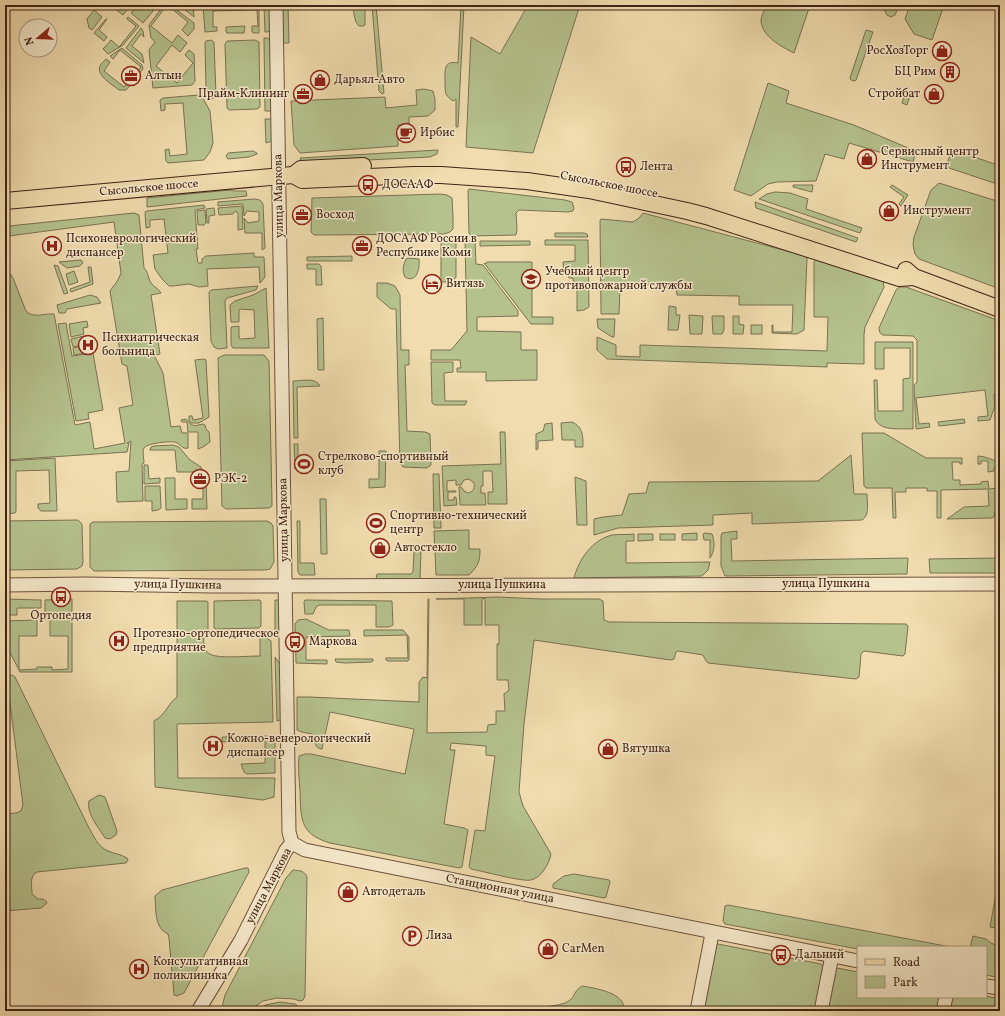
<svg xmlns="http://www.w3.org/2000/svg" width="1005" height="1016" viewBox="0 0 1005 1016" font-family="Vollkorn,serif">
	<style>
		.green { fill: #b5c28e; stroke: #7b7252 }
		.lines { fill: none; stroke-linecap: round; stroke-linejoin: round }
		.minor-casing { stroke: #6d513c; stroke-width: 15 }
		.major-casing { stroke: #412316; stroke-width: 18 }
		.minor { stroke: #f5e8ca; stroke-width: 13 }
		.major { stroke: #f0dcae; stroke-width: 16 }
		.labels { text-anchor: middle; dominant-baseline: central; stroke-width: 3; stroke-linejoin: round; paint-order: stroke }
		.poi-label { font-size: 12px; fill: #412316; stroke: #f5e8ca; text-anchor: start }
		.street-label { font-size: 12px; fill: #412316; stroke: #f5e8ca }
	</style>
	<rect width="100%" height="100%" fill="#f0dcae"/>
	<filter id="stains"><feTurbulence type="fractalNoise" baseFrequency=".005" numOctaves="4"/><feColorMatrix values="0 0 0 0 .2 0 0 0 0 .09 0 0 0 0 .02 0 0 0 .5 -.17"/></filter>
	<radialGradient id="worn" r=".72"><stop offset=".6" stop-color="#630" stop-opacity="0"/><stop offset="1" stop-color="#630" stop-opacity=".3"/></radialGradient>
	<g class="green">
		<polygon points="119,5 131,5 123,15 115,9"/>
		<polygon points="138,5 158,5 143,23 131,13"/>
		<polygon points="164,5 170,5 194,23 194,29 188,36 182,30 188,22 167,5 151,26 172,43 178,35 187,43 180,52 172,45 156,66 177,83 193,63 185,55 189,50 194,54 195,81 192,85 153,88 149,50 155,42 151,38 149,25"/>
		<polygon points="179,5 193,5 194,17"/>
		<polygon points="203,5 259,5 259,33 254,33 252,32 252,26 258,26 257,10 213,11 213,27 217,27 217,31 205,32"/>
		<polygon points="264,5 270,5 271,28 268,32 265,32"/>
		<polygon points="281,5 288,5 289,43 282,43"/>
		<polygon points="353,5 365,5 365,25 363,26 359,26 356,22 354,15"/>
		<polygon points="372,5 376,5 384,93 382,94 379,91"/>
		<path d="M461,5H464L458,127H456V99L453,101C450,99 448,97 446,94C445,91 445,86 445,82C445,71 443,60 458,63Z"/>
		<polygon points="528,5 580,5 533,153 466,147 471,37 500,54"/>
		<path d="M766,5H810L794,53C782,47 761,36 761,20C761,16 765,10 766,5Z"/>
		<polygon points="882,5 899,5 895,15 891,17 887,15"/>
		<polygon points="910,5 944,5 932,40 914,34 905,19"/>
		<polygon points="94,10 102,17 92,30 89,28 87,19"/>
		<polygon points="128,17 139,26 123,45 108,54 103,49 111,40 119,47 136,26 127,19"/>
		<polygon points="106,19 107,19 99,30 107,37 104,41 94,33"/>
		<polygon points="245,26 244,33 227,33 226,32 226,27"/>
		<polygon points="141,28 143,31 144,37 141,34 132,46 142,54 144,63 126,48"/>
		<polygon points="866,30 873,32 856,80 855,81 851,80 850,78"/>
		<polygon points="264,38 268,38 272,43 272,109 271,111 265,111"/>
		<polygon points="211,40 214,42 216,95 215,97 211,99 206,88 205,43 206,41"/>
		<polygon points="255,40 259,42 260,107 257,109 229,110 227,108 225,44 227,41"/>
		<polygon points="122,48 142,65 143,69 136,77 134,75 141,67 120,50 113,59 110,56"/>
		<path d="M106,59L110,62L104,71L124,87L131,79L134,81L126,90H119C113,85 96,76 100,66C101,64 104,61 106,59Z"/>
		<polygon points="768,83 789,91 786,103 854,125 913,150 915,155 913,162 849,143 844,159 825,154 816,181 777,182 768,184 751,196 734,190"/>
		<polygon points="424,89 433,91 435,99 435,110 428,116 409,117 409,125 398,125 398,146 300,153 294,145 291,101 385,97 386,108 417,105 416,90"/>
		<polygon points="906,90 911,92 907,105 902,103"/>
		<polygon points="199,95 201,95 210,111 213,143 210,152 204,160 168,163 166,161 165,150 169,149 170,156 187,154 183,103 165,104 165,110 161,111 160,100 163,98"/>
		<polygon points="265,119 272,119 272,141 266,143"/>
		<polygon points="952,149 1000,166 1000,185 946,167"/>
		<polygon points="438,150 437,154 430,157 306,163 301,160 300,158"/>
		<polygon points="253,151 257,153 257,154 249,157 228,159 226,156 228,153"/>
		<polygon points="939,183 1000,202 1000,289 919,259 915,254 913,245 914,237 931,190"/>
		<polygon points="793,185 813,185 812,192 793,187"/>
		<polygon points="892,185 908,195 901,206 899,204 904,197 890,187"/>
		<polygon points="469,189 565,200 572,202 574,208 573,211 568,212 519,210 516,213 517,230 516,235 471,236 469,233 468,191"/>
		<polygon points="230,190 234,191 246,191 247,196 147,207 147,198"/>
		<polygon points="775,192 790,193 808,199 806,209 862,228 860,233 759,199 767,194"/>
		<polygon points="440,194 447,195 452,198 453,218 453,229 450,232 444,234 314,235 311,232 312,198"/>
		<polygon points="254,199 260,200 263,204 265,248 262,250 262,233 245,233 244,218 248,223 259,221 259,212 247,211 244,216 243,204 218,206 218,202"/>
		<polygon points="755,202 858,238 856,242 756,208"/>
		<polygon points="204,205 205,208 195,210 198,249 196,249 198,263 202,263 202,259 206,256 254,253 254,257 264,257 265,277 260,283 259,267 207,269 208,286 199,287 189,284 173,286 169,286 162,279 155,269 153,255 168,253 164,219 150,220 150,227 146,228 145,212 147,211"/>
		<polygon points="242,206 243,229 238,230 238,214 236,211 234,212 233,214 219,215 218,208"/>
		<polygon points="214,208 215,215 209,216 209,223 207,223 206,209"/>
		<polygon points="205,210 206,223 204,225 198,225 197,211"/>
		<path d="M134,213L139,215L144,268C148,271 148,278 151,283C154,287 158,288 161,293L151,295L160,354L154,355L163,373L171,427L180,426L182,433H188V448C182,450 181,444 175,442C170,441 147,443 144,448C142,451 144,459 144,463L142,464L143,501L117,502L116,472L129,471L131,441L127,443H129L127,452L5,460V272H9L13,278L26,311C34,319 44,313 54,314L75,425L90,422L94,449L125,443L119,408L133,405L127,366L122,364L110,291L118,280L121,273L114,222L9,236L8,231L9,226Z"/>
		<polygon points="643,213 806,256 807,258 804,330 797,334 772,333 772,325 773,325 773,332 792,332 793,305 739,305 739,296 677,295 676,285 620,285 619,314 601,314 600,221 601,219 633,222 639,218"/>
		<polygon points="555,233 584,233 587,234 588,237 555,237"/>
		<polygon points="456,239 456,277 452,282 441,282 441,240"/>
		<polygon points="545,240 588,240 589,307 584,310 577,311 577,282 573,281 573,278 569,278 568,273 564,273 563,262 575,261 575,245 545,245"/>
		<polygon points="465,241 475,241 476,264 483,265 518,311 518,316 477,317 477,331 521,332 521,350 537,350 537,380 486,381 486,372 457,372 457,368 461,368 460,360 431,360 431,350 451,350 467,331"/>
		<polygon points="480,241 530,241 530,245 480,246"/>
		<polygon points="352,256 352,261 307,261 307,257"/>
		<path d="M408,258L419,259C420,268 417,284 405,277C402,271 403,266 406,259Z"/>
		<polygon points="817,258 883,280 884,287 865,327 864,335 864,364 827,363 827,367 607,359 597,350 597,337 616,345 616,356 640,357 640,345 827,351 828,317 814,317 814,262"/>
		<polygon points="81,260 83,263 80,266 67,268 59,262"/>
		<polygon points="487,262 532,262 532,317 553,317 553,324 531,324 484,263 486,264"/>
		<polygon points="307,264 319,264 321,266 322,285 316,285 316,269 307,269"/>
		<polygon points="54,265 58,266 68,293 64,294"/>
		<polygon points="88,267 91,267 93,284 71,292 70,289 90,282"/>
		<polygon points="74,271 78,282 69,285 66,274"/>
		<polygon points="377,283 387,283 395,286 400,295 401,350 409,350 409,365 405,365 407,431 425,432 430,434 431,465 427,468 403,467 400,463 396,309 391,309 377,297"/>
		<polygon points="258,286 256,290 227,298 225,301 227,348 218,349 214,347 211,341 209,292 211,290"/>
		<polygon points="899,287 906,287 1000,321 1000,393 994,394 995,406 990,420 978,421 978,417 988,416 985,390 916,398 919,424 929,423 930,427 916,429 914,385 917,382 917,340 913,336 883,335 880,333 879,328 896,290"/>
		<polygon points="266,288 269,348 233,348 231,345 231,327 239,326 239,338 241,339 255,338 254,310 240,309 239,310 239,322 231,322 230,305 235,301 253,295"/>
		<polygon points="90,295 97,297 101,303 67,309 65,313 59,313 57,305"/>
		<polygon points="669,306 676,307 676,315 680,315 678,330 668,330"/>
		<polygon points="689,315 703,316 702,334 690,334"/>
		<polygon points="712,316 724,316 724,330 722,334 713,334"/>
		<polygon points="733,316 739,316 739,324 744,325 743,334 733,334"/>
		<polygon points="323,318 324,370 318,370 317,319"/>
		<polygon points="597,319 615,319 614,337 612,337 598,328"/>
		<polygon points="87,321 88,327 83,328 84,334 71,337 69,324"/>
		<polygon points="66,323 72,356 93,353 103,410 88,413 89,419 76,421 58,324"/>
		<rect x="751" y="325" width="11" height="9"/>
		<polygon points="84,336 85,341 82,342 83,345 73,347 71,339"/>
		<path d="M875,342H913V429C900,428 881,432 875,419L874,380H877L878,411H903V379L910,378V348H884V369H875Z"/>
		<polygon points="83,346 84,350 92,348 93,352 74,355 73,348"/>
		<polygon points="224,355 264,355 269,361 272,502 272,506 269,508 226,509 222,506 218,358"/>
		<polygon points="204,359 206,360 209,417 199,423 191,423 189,421 189,416 192,416 193,420 203,418 195,360"/>
		<polygon points="431,362 453,362 453,372 444,373 445,401 467,401 465,405 435,405 432,403"/>
		<path d="M293,381C302,381 316,377 320,386L297,387L298,438H294Z"/>
		<polygon points="1000,404 1000,436 997,437 995,415"/>
		<path d="M186,419C192,427 194,426 203,424L205,425L206,429L209,432L210,442L203,447L198,449V432H188L187,422H182L181,420Z"/>
		<polygon points="964,419 965,423 939,426 938,422"/>
		<path d="M572,422C583,427 583,435 583,447H575V440H562L561,423Z"/>
		<polygon points="552,423 553,440 538,441 538,449 536,450 536,434 543,431 545,424"/>
		<path d="M500,432H505L507,504H488V492H493L492,471H483V486H481V493H485L486,505H460L459,487H461L464,491L468,493C473,492 475,488 474,483L469,479L464,480L461,485H456V480L447,481V491H456V492H448V500H454V497H456L457,505L444,506L442,466L501,464Z"/>
		<polygon points="862,433 884,433 926,458 962,458 962,464 960,464 960,462 952,462 953,480 960,480 960,485 981,484 981,482 988,481 989,489 997,488 998,491 1000,492 1000,511 995,511 994,517 992,518 947,519 964,507 989,506 988,489 941,490 941,518 937,518 937,491 927,491 927,488 906,488 906,492 895,492 896,518 893,518 892,488 866,488 864,486"/>
		<polygon points="294,444 298,444 298,469 295,469"/>
		<polygon points="173,445 179,447 190,460 201,467 202,472 177,472 175,450 150,450 151,447 154,446"/>
		<polygon points="379,451 386,451 385,487 369,488 369,479 379,479"/>
		<path d="M851,455L854,494H867C867,503 870,515 862,520L752,524V513L713,515V525L618,528L594,535V519L603,517L622,515L629,494L646,493L649,482L818,481Z"/>
		<path d="M978,456C987,456 991,461 1000,461V468H994V471L988,472V461H981V464H978Z"/>
		<polygon points="55,458 57,511 41,511 38,508 38,504 50,503 49,470 16,471 16,511 15,513 5,514 5,461"/>
		<polygon points="144,465 148,465 149,479 160,478 160,483 144,484"/>
		<polygon points="433,474 439,474 441,528 434,528"/>
		<polygon points="575,477 586,481 587,525 577,525"/>
		<polygon points="165,478 175,478 175,499 187,499 187,509 166,510"/>
		<polygon points="206,481 207,509 192,509 192,499 203,499 203,482"/>
		<polygon points="145,486 160,486 161,508 158,510 152,511 152,501 145,501"/>
		<polygon points="326,499 327,554 321,554 320,499"/>
		<polygon points="78,520 82,524 83,562 82,566 77,569 5,570 5,521"/>
		<polygon points="267,521 271,523 273,526 274,562 270,569 266,570 94,571 90,567 90,524 93,522"/>
		<polygon points="297,521 300,521 300,563 314,563 315,575 300,575 298,572"/>
		<path d="M469,530V549H480C480,562 478,566 469,575H436L434,531Z"/>
		<polygon points="737,531 737,539 731,539 732,561 908,558 907,574 725,576 721,566 721,536 722,533"/>
		<polygon points="697,533 697,540 682,540 682,534"/>
		<path d="M705,533L712,534C715,542 715,551 710,558V540H704L703,534Z"/>
		<path d="M634,534V541H626V563L710,562L708,570L702,576L574,578C579,559 592,540 612,535C619,534 627,535 634,534Z"/>
		<polygon points="638,534 653,534 653,540 638,541"/>
		<rect x="660" y="534" width="15" height="6"/>
		<polygon points="417,549 421,551 420,579 376,579 377,574 411,574 413,572 414,551"/>
		<polygon points="1000,558 1000,573 930,573 929,559"/>
		<path d="M498,597L541,599H599L603,601L604,620L609,622L906,624L908,626L905,654L903,656L864,651L861,654L859,677L856,679L708,663L706,661L703,655L678,651L676,652L674,659L670,660L534,640L524,724L519,792L523,806L551,854C549,864 541,878 531,880C522,882 482,871 471,869L469,867L475,830L485,831L495,756L486,755V746L451,743L450,750H455L444,824L464,828L468,830L462,867L459,868L330,843C299,834 301,818 300,790C299,779 298,767 299,756L305,754H311L405,774L414,729L330,712L322,749C313,748 316,740 312,734L302,732L297,730V697H309L419,702V682L423,677L427,678L428,599H429L427,733L487,732L488,725L496,724V711H505L504,694L509,690L508,680H497V644H499V625H485V598L482,599V625H464V599H436Z"/>
		<polygon points="5,599 41,600 41,608 17,608 17,615 5,615"/>
		<polygon points="72,599 72,672 20,672 5,643 5,621 37,620 37,636 19,636 19,670 37,669 37,667 52,667 52,670 68,669 68,636 50,636 50,619 45,619 45,600"/>
		<polygon points="260,600 261,602 261,626 259,628 216,629 214,628 214,601"/>
		<polygon points="275,600 278,600 280,603 281,630 275,633"/>
		<polygon points="305,600 392,601 393,625 389,627 376,627 376,605 319,605 316,607 313,614 305,614 304,602"/>
		<path d="M177,601H206L208,602V633C204,636 203,639 204,644C204,651 209,655 216,656C228,658 247,656 260,656V636H264L271,641L273,722L177,724L178,778H275L274,797L263,800L155,787L154,721C167,714 167,704 177,697Z"/>
		<polygon points="306,619 329,630 349,630 350,636 306,637 306,660 327,660 327,664 296,663 295,624 298,620"/>
		<polygon points="364,630 403,630 409,637 409,659 408,661 388,661 386,660 386,658 408,658 407,635 364,636"/>
		<polygon points="275,657 281,666 282,719 277,721"/>
		<polygon points="335,659 373,659 373,661 371,662 345,663 336,662"/>
		<path d="M12,675L15,677L88,826C93,835 98,847 108,851C115,854 121,854 127,858L128,860L126,863L37,872C29,876 32,886 32,894L38,899H43L47,902L46,904L41,908L5,911V814L16,813L21,811L23,805L7,680L9,676Z"/>
		<polygon points="272,736 275,737 275,773 247,774 244,772 241,764 265,763 265,741 222,742 222,737"/>
		<path d="M99,795L105,797L117,831L116,835L110,839L105,838C99,828 86,813 89,801Z"/>
		<path d="M245,868H248L249,872L184,993L177,996L174,995L169,938L168,934C154,928 156,909 155,896L162,890Z"/>
		<path d="M293,870C300,871 304,870 307,877L305,996L303,1000L300,1001L294,999L277,998L263,1001L248,1011H221L225,995L286,878Z"/>
		<polygon points="1000,871 1000,899 997,914 1000,921 1000,929 990,927"/>
		<polygon points="574,874 609,880 610,882 606,897 604,898 553,888 553,884 564,876"/>
		<polygon points="728,905 951,947 858,947 858,949 725,924 723,921 725,906"/>
		<polygon points="973,936 986,939 991,943 1000,947 1000,978 986,975 986,947 970,947"/>
		<polygon points="718,944 821,964 824,966 817,1011 701,1011 714,946"/>
		<polygon points="837,968 858,972 858,997 940,997 937,1011 826,1011 833,971"/>
		<path d="M582,986C595,988 627,993 624,1011H510L513,1009L517,1008C530,1007 561,1008 570,1000C575,996 574,991 582,986Z"/>
		<polygon points="986,996 1000,999 1000,1011 947,1011 950,997"/>
		<polygon points="280,1002 295,1004 305,1011 258,1011 265,1005"/>
	</g>
	<g class="lines">
		<defs>
			<g id="minor">
				<polyline points="276,5 289,832 292,843"/>
				<polyline points="5,585 86,584 212,586 1000,584"/>
				<polyline points="292,843 305,850 858,961"/>
				<polyline points="986,986 1000,988"/>
				<polyline points="198,1011 241,940 286,850 292,843"/>
				<polyline points="697,1011 711,939 711,932"/>
				<polyline points="821,1011 832,956"/>
				<polyline points="943,1011 946,997"/>
			</g>
			<g id="major">
				<polyline points="296,173 301,169 363,166"/>
				<polyline points="5,201 293,175 302,180 414,175 441,175 527,181 589,190 687,211 706,216 899,278 914,277"/>
				<polyline points="906,270 914,277 1000,309"/>
			</g>
		</defs>
		<use href="#minor" class="minor-casing"/>
		<use href="#major" class="major-casing"/>
		<use href="#minor" class="minor"/>
		<use href="#major" class="major"/>
	</g>
	<defs>
		<symbol id="shop-ring" viewBox="-11 -11 22 22"><circle r="9.5" fill="#f5e8ca" stroke="#8f2418" stroke-width="1.5"/><path d="M-5-2.5h2.3a2.7 3.5 0 0 1 5.4 0H5L5.5 6h-11ZM-1.5-2.5h3a1.5 2.3 0 0 0-3 0Z" fill="#8f2418"/></symbol>
		<symbol id="building-ring" viewBox="-11 -11 22 22"><circle r="9.5" fill="#f5e8ca" stroke="#8f2418" stroke-width="1.5"/><path d="M-4-6H4V6H1V3H-1V6H-4ZM-2.5-4.3h1.7v1.8h-1.7ZM.8-4.3h1.7v1.8H.8ZM-2.5-1h1.7V.8h-1.7ZM.8-1h1.7V.8H.8Z" fill="#8f2418"/></symbol>
		<symbol id="office-ring" viewBox="-11 -11 22 22"><circle r="9.5" fill="#f5e8ca" stroke="#8f2418" stroke-width="1.5"/><path d="M-6-3h4V-5.5h4V-3h4V5H-6ZM-1-4.5V-3h2v-1.5ZM-6 0V1H6V0Z" fill="#8f2418"/></symbol>
		<symbol id="cafe-ring" viewBox="-11 -11 22 22"><circle r="9.5" fill="#f5e8ca" stroke="#8f2418" stroke-width="1.5"/><path d="M-5.5-4.5H6V0H3Q3 3.5 0 3.5H-2.5Q-5.5 3.5-5.5 0ZM3-3.2v2h1.7v-2ZM-6 4.5H4V6H-6Z" fill="#8f2418"/></symbol>
		<symbol id="bus-ring" viewBox="-11 -11 22 22"><circle r="9.5" fill="#f5e8ca" stroke="#8f2418" stroke-width="1.5"/><path d="M-5-6H5V4H4V6H2V4H-2V6H-4V4H-5ZM-3.5-4V0h7V-4ZM-3.5 1.2v1.5H-2V1.2ZM2 1.2v1.5H3.5V1.2Z" fill="#8f2418"/></symbol>
		<symbol id="hospital-ring" viewBox="-11 -11 22 22"><circle r="9.5" fill="#f5e8ca" stroke="#8f2418" stroke-width="1.5"/><path d="M-5-5h3v3.5h4V-5h3V5h-3V1.5h-4V5h-3Z" fill="#8f2418"/></symbol>
		<symbol id="university-ring" viewBox="-11 -11 22 22"><circle r="9.5" fill="#f5e8ca" stroke="#8f2418" stroke-width="1.5"/><path d="M0-5L7-2L0 1L-7-2ZM-4 1L0 2.5L4 1V4Q0 6-4 4Z" fill="#8f2418"/></symbol>
		<symbol id="hotel-ring" viewBox="-11 -11 22 22"><circle r="9.5" fill="#f5e8ca" stroke="#8f2418" stroke-width="1.5"/><path d="M-6-4.5h1.5V1H6V5H4.5V3h-9V5H-6ZM-4 0a1.8 1.8 0 1 1 3.6 0ZM.5 0V-2.5h3Q6-2.5 6 0Z" fill="#8f2418"/></symbol>
		<symbol id="stadium-ring" viewBox="-11 -11 22 22"><circle r="9.5" fill="#f5e8ca" stroke="#8f2418" stroke-width="1.5"/><path d="M0-5a6.5 5 0 1 0 0 10a6.5 5 0 1 0 0-10ZM-3.5-1.8h7v3.6h-7Z" fill="#8f2418"/></symbol>
		<symbol id="parking-ring" viewBox="-11 -11 22 22"><circle r="9.5" fill="#f5e8ca" stroke="#8f2418" stroke-width="1.5"/><path d="M-3.5-5.5H1a3.5 3.5 0 0 1 0 7H-1V5.5H-3.5ZM-1-3.4V-.6H.8a1.4 1.4 0 0 0 0-2.8Z" fill="#8f2418"/></symbol>
	</defs>
	<g fill-rule="evenodd">
		<use href="#shop-ring" x="931" y="40" width="22" height="22"/>
		<use href="#building-ring" x="939" y="61" width="22" height="22"/>
		<use href="#office-ring" x="120" y="65" width="22" height="22"/>
		<use href="#shop-ring" x="309" y="69" width="22" height="22"/>
		<use href="#office-ring" x="292" y="83" width="22" height="22"/>
		<use href="#shop-ring" x="923" y="83" width="22" height="22"/>
		<use href="#cafe-ring" x="395" y="122" width="22" height="22"/>
		<use href="#shop-ring" x="856" y="148" width="22" height="22"/>
		<use href="#bus-ring" x="615" y="156" width="22" height="22"/>
		<use href="#bus-ring" x="357" y="174" width="22" height="22"/>
		<use href="#shop-ring" x="878" y="200" width="22" height="22"/>
		<use href="#office-ring" x="291" y="204" width="22" height="22"/>
		<use href="#hospital-ring" x="41" y="235" width="22" height="22"/>
		<use href="#office-ring" x="351" y="235" width="22" height="22"/>
		<use href="#university-ring" x="520" y="268" width="22" height="22"/>
		<use href="#hotel-ring" x="421" y="273" width="22" height="22"/>
		<use href="#hospital-ring" x="77" y="334" width="22" height="22"/>
		<use href="#stadium-ring" x="293" y="453" width="22" height="22"/>
		<use href="#office-ring" x="189" y="468" width="22" height="22"/>
		<use href="#stadium-ring" x="365" y="512" width="22" height="22"/>
		<use href="#shop-ring" x="369" y="537" width="22" height="22"/>
		<use href="#bus-ring" x="50" y="586" width="22" height="22"/>
		<use href="#hospital-ring" x="108" y="630" width="22" height="22"/>
		<use href="#bus-ring" x="284" y="631" width="22" height="22"/>
		<use href="#hospital-ring" x="202" y="735" width="22" height="22"/>
		<use href="#shop-ring" x="597" y="738" width="22" height="22"/>
		<use href="#shop-ring" x="337" y="881" width="22" height="22"/>
		<use href="#parking-ring" x="401" y="925" width="22" height="22"/>
		<use href="#shop-ring" x="537" y="938" width="22" height="22"/>
		<use href="#bus-ring" x="770" y="944" width="22" height="22"/>
		<use href="#hospital-ring" x="128" y="958" width="22" height="22"/>
	</g>
	<g class="labels">
		<g class="poi-label">
			<text x="928" y="51" text-anchor="end">РосХозТорг</text>
			<text x="936" y="72" text-anchor="end">БЦ Рим</text>
			<text x="145" y="76">Алтын</text>
			<text x="334" y="80">Дарьял-Авто</text>
			<text x="289" y="94" text-anchor="end">Прайм-Клининг</text>
			<text x="920" y="94" text-anchor="end">Стройбат</text>
			<text x="420" y="133">Ирбис</text>
			<text x="881" y="152">Сервисный центр<tspan x="881" dy="14">Инструмент</tspan></text>
			<text x="640" y="167">Лента</text>
			<text x="382" y="185">ДОСААФ</text>
			<text x="903" y="211">Инструмент</text>
			<text x="316" y="215">Восход</text>
			<text x="66" y="239">Психоневрологический<tspan x="66" dy="14">диспансер</tspan></text>
			<text x="376" y="239">ДОСААФ России в<tspan x="376" dy="14">Республике Коми</tspan></text>
			<text x="545" y="272">Учебный центр<tspan x="545" dy="14">противопожарной службы</tspan></text>
			<text x="446" y="284">Витязь</text>
			<text x="102" y="338">Психиатрическая<tspan x="102" dy="14">больница</tspan></text>
			<text x="318" y="457">Стрелково-спортивный<tspan x="318" dy="14">клуб</tspan></text>
			<text x="214" y="479">РЭК-2</text>
			<text x="390" y="516">Спортивно-технический<tspan x="390" dy="14">центр</tspan></text>
			<text x="394" y="548">Автостекло</text>
			<text x="61" y="616" text-anchor="middle">Ортопедия</text>
			<text x="133" y="634">Протезно-ортопедическое<tspan x="133" dy="14">предприятие</tspan></text>
			<text x="309" y="642">Маркова</text>
			<text x="227" y="739">Кожно-венерологический<tspan x="227" dy="14">диспансер</tspan></text>
			<text x="622" y="749">Вятушка</text>
			<text x="362" y="892">Автодеталь</text>
			<text x="426" y="936">Лиза</text>
			<text x="562" y="949">CarMen</text>
			<text x="795" y="955">Дальний</text>
			<text x="153" y="962">Консультативная<tspan x="153" dy="14">поликлиника</tspan></text>
		</g>
		<g class="street-label">
			<text transform="translate(609 185) rotate(11)">Сысольское шоссе</text>
			<text transform="translate(149 188) rotate(-5)">Сысольское шоссе</text>
			<text transform="translate(279 196) rotate(-91)">улица Маркова</text>
			<text transform="translate(284 520) rotate(-91)">улица Маркова</text>
			<text x="826" y="584">улица Пушкина</text>
			<text transform="translate(178 585) rotate(1)">улица Пушкина</text>
			<text x="502" y="585">улица Пушкина</text>
			<text transform="translate(269 886) rotate(-62)">улица Маркова</text>
			<text transform="translate(500 889) rotate(11)">Станционная улица</text>
		</g>
	</g>
	<rect width="1005" height="1016" fill="none" stroke="#f0dcae" stroke-width="20"/>
	<rect x="6" y="6" width="993" height="1004" fill="none" stroke="#412316" stroke-width="2"/>
	<rect x="10" y="10" width="985" height="996" fill="none" stroke="#412316"/>
	<rect x="857" y="946" width="130" height="52" fill="#f5e8ca" stroke="#ad9982"/>
	<rect x="865" y="959" width="20" height="6" fill="#f0dcae" stroke="#ad9982"/>
	<text x="893" y="966" font-size="12" fill="#412316">Road</text>
	<rect x="865" y="976" width="20" height="12" fill="#b5c28e" stroke="#ad9982"/>
	<text x="893" y="986" font-size="12" fill="#412316">Park</text>
	<g transform="translate(38 38) rotate(251)"><circle r="19" fill="#f5e8ca" stroke="#ad9982"/>
	<path d="M0-3L7 15L0 10L-7 15Z" fill="#8f2418"/>
	<text y="-6" font-size="11" font-weight="bold" text-anchor="middle" fill="#412316">N</text>
	</g>
	<rect width="100%" height="100%" filter="url(#stains)"/>
	<rect width="100%" height="100%" fill="url(#worn)"/>
</svg>
